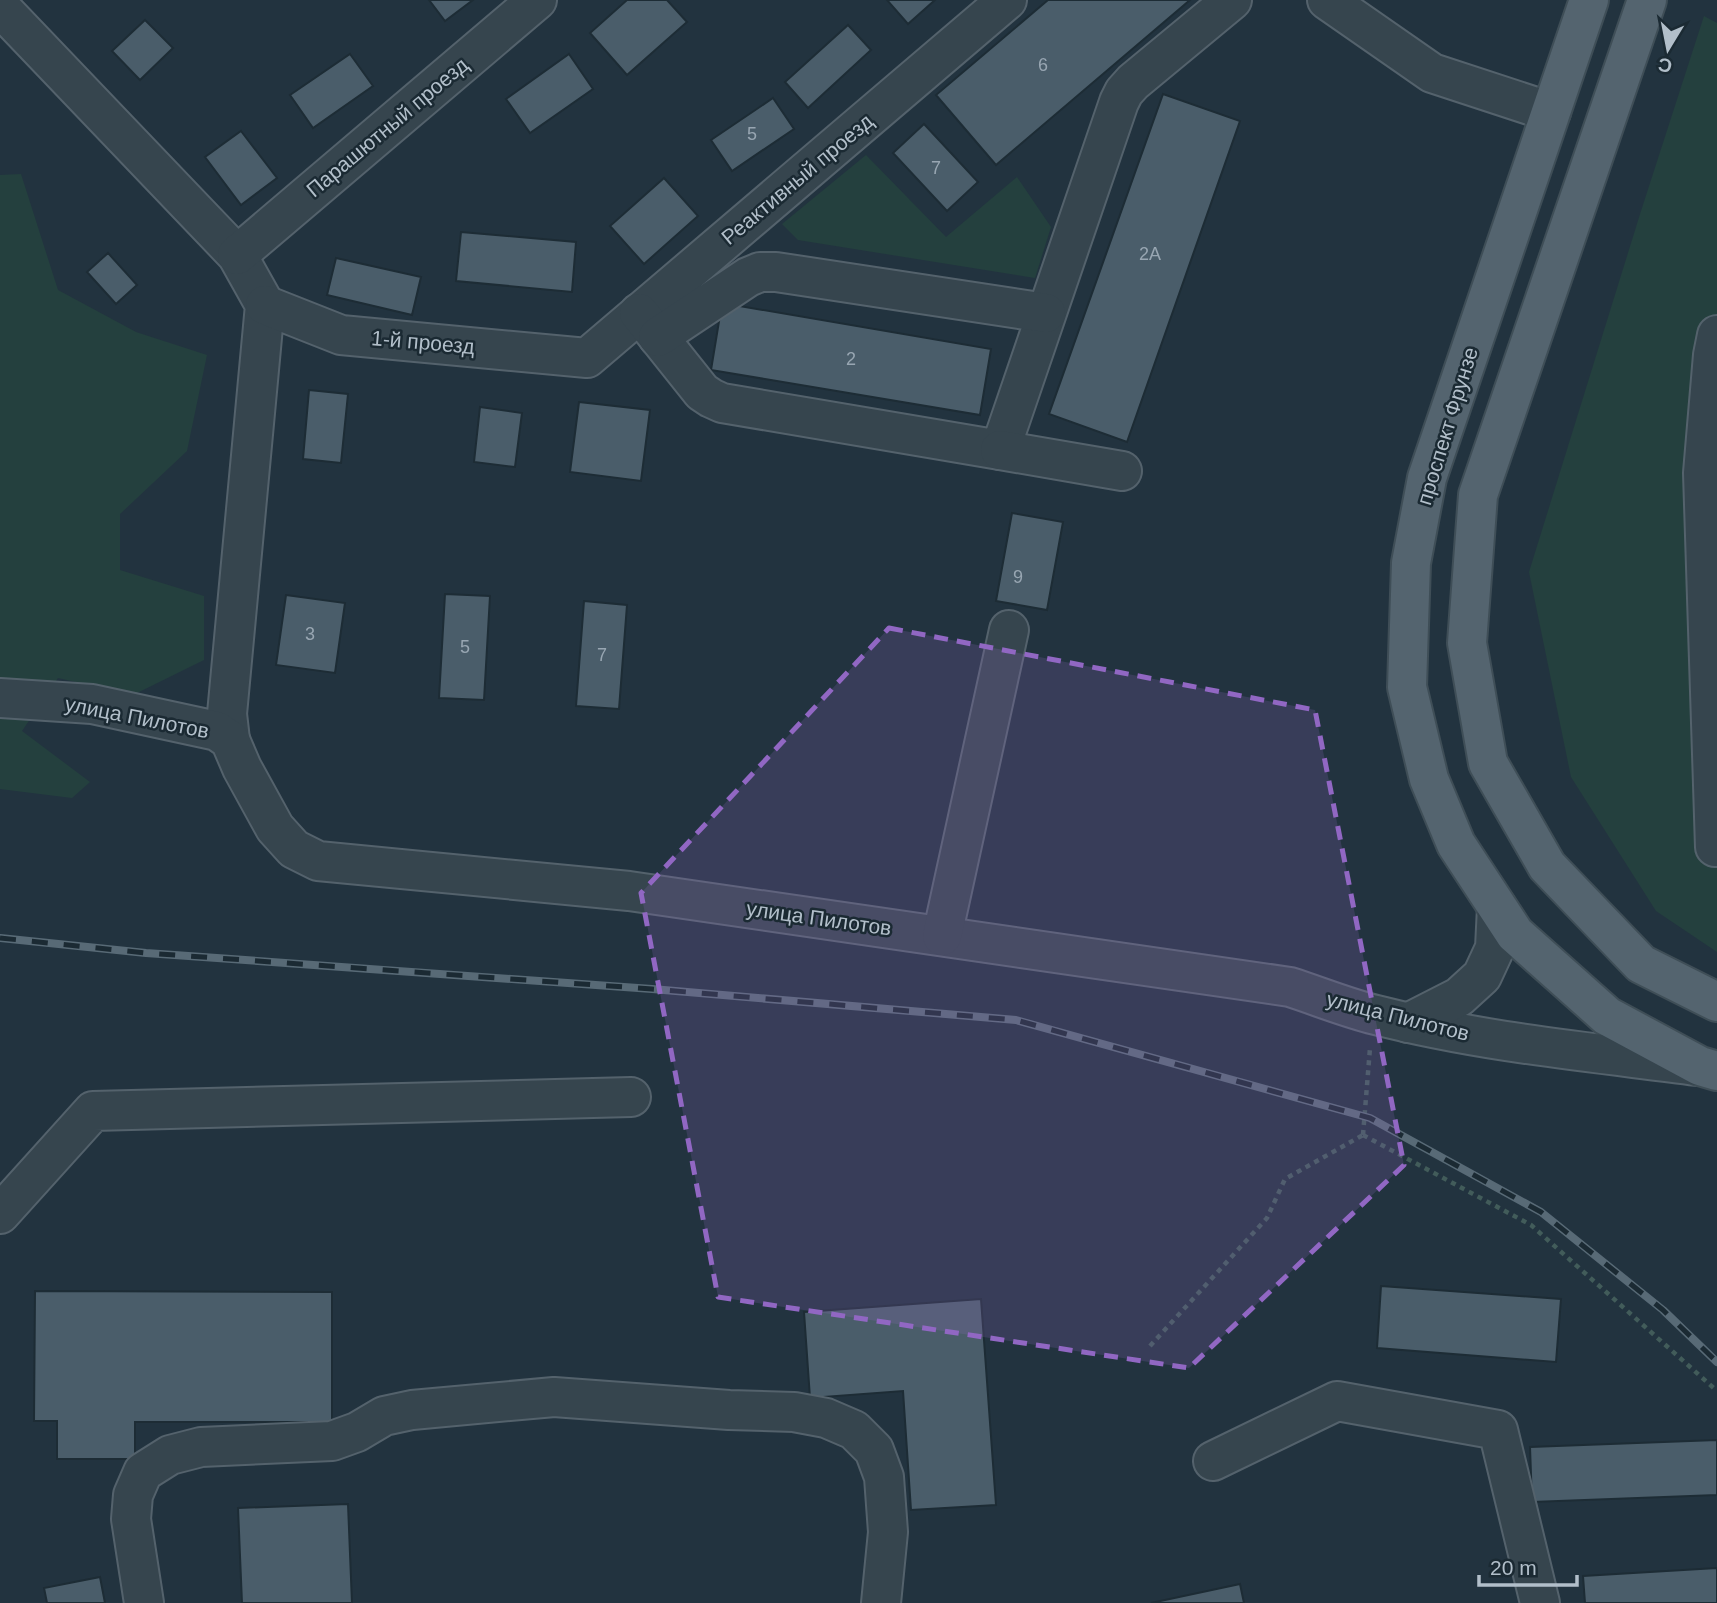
<svg xmlns="http://www.w3.org/2000/svg" width="1717" height="1603" viewBox="0 0 1717 1603" font-family="Arial,sans-serif">
	<style>
		.green { fill: #24403e }
		.building { fill: #4a5d6a; stroke: #1d2c35; stroke-width: 2 }
		.lines { fill: none; stroke-linecap: round; stroke-linejoin: round }
		.minor-casing { stroke: #54626c; stroke-width: 42 }
		.major-casing { stroke: #3f4e57; stroke-width: 42 }
		.path { stroke: #425c5a; stroke-width: 4.5; stroke-dasharray: 5 5; stroke-linecap: butt }
		.minor { stroke: #36454e; stroke-width: 38 }
		.major { stroke: #54646f; stroke-width: 38 }
		.rail-casing { stroke: #586a76; stroke-width: 8 }
		.rail { stroke: #1b2a33; stroke-width: 5; stroke-dasharray: 16; stroke-linecap: butt }
		.marked { fill: #9167c3; fill-opacity: 0.2; stroke: #9167c3; stroke-width: 5; stroke-dasharray: 14 9; stroke-linejoin: round }
		.labels { text-anchor: middle; dominant-baseline: central; stroke-width: 5; stroke-linejoin: round; paint-order: stroke }
		.number-label { font-size: 18px; fill: #98a6b2 }
		.street-label { font-size: 21px; fill: #b2bfca; stroke: #1b2a33 }
	</style>
	<rect width="100%" height="100%" fill="#22333f"/>
	<g class="green">
		<polygon points="1704,16 1717,23 1717,952 1656,911 1571,777 1529,572 1641,211"/>
		<polygon points="866,155 946,237 1017,177 1051,227 1035,278 798,240 782,224"/>
		<polygon points="21,174 58,290 136,332 207,355 187,451 120,514 120,570 204,596 204,660 133,695 58,678 22,731 90,782 72,798 0,789 0,175"/>
	</g>
	<g class="building">
		<polygon points="429,0 473,0 445,21"/>
		<polygon points="627,0 667,0 687,22 627,75 590,33"/>
		<polygon points="887,0 935,0 908,24"/>
		<polygon points="1048,0 1190,0 996,165 936,95"/>
		<polygon points="145,20 173,48 140,80 112,51"/>
		<polygon points="848,25 871,50 808,108 785,82"/>
		<polygon points="350,54 373,86 313,128 290,95"/>
		<polygon points="569,54 593,89 530,133 506,99"/>
		<polygon points="1163,94 1240,121 1127,442 1049,414"/>
		<polygon points="773,98 794,129 732,171 711,140"/>
		<polygon points="924,124 978,182 947,211 893,153"/>
		<polygon points="241,131 277,178 241,205 205,157"/>
		<polygon points="664,178 698,216 644,264 610,226"/>
		<polygon points="461,232 576,242 572,292 456,281"/>
		<polygon points="108,253 137,285 116,304 87,272"/>
		<polygon points="336,258 421,277 412,315 327,295"/>
		<polygon points="722,303 991,349 980,415 711,370"/>
		<polygon points="309,390 348,394 341,463 303,459"/>
		<polygon points="579,402 650,410 641,481 570,472"/>
		<polygon points="480,407 522,413 515,467 474,462"/>
		<polygon points="1012,513 1063,522 1047,610 996,601"/>
		<polygon points="445,594 490,596 484,700 439,698"/>
		<polygon points="286,595 345,603 335,673 276,665"/>
		<polygon points="584,601 627,605 619,709 576,706"/>
		<polygon points="1381,1286 1561,1299 1556,1362 1377,1348"/>
		<polygon points="35,1291 332,1292 332,1422 135,1422 135,1459 57,1459 57,1421 34,1421"/>
		<polygon points="981,1299 996,1505 911,1510 903,1391 810,1398 804,1312"/>
		<polygon points="1717,1440 1717,1495 1532,1502 1530,1447"/>
		<polygon points="348,1504 352,1603 242,1603 238,1508"/>
		<polygon points="1717,1568 1717,1603 1585,1603 1583,1576"/>
		<polygon points="100,1577 105,1603 47,1603 44,1588"/>
		<polygon points="1240,1584 1244,1603 1151,1603"/>
	</g>
	<g class="lines">
		<defs>
			<g id="minor">
				<polyline points="1327,0 1432,73 1551,112"/>
				<polyline points="0,7 237,255 265,305 227,714 230,740"/>
				<polyline points="237,255 537,0"/>
				<polyline points="265,305 341,335 587,358 1007,0"/>
				<polyline points="639,313 702,392 711,398 722,403 1000,450 1119,102 1124,92 1133,82 1232,0"/>
				<polyline points="658,337 748,277 760,272 776,272 1046,313"/>
				<polyline points="1000,450 1122,471"/>
				<path d="M0,698L92,704L217,731L230,740L242,768L275,828L294,849L318,861L629,891L1290,987C1318,996 1347,1008 1376,1015C1481,1042 1590,1052 1697,1066"/>
				<polyline points="1715,847 1703,473 1713,355 1717,335"/>
				<polyline points="942,936 1009,630"/>
				<polyline points="1408,1023 1459,997 1482,976 1495,948 1497,907"/>
				<polyline points="0,1214 93,1111 631,1097"/>
				<polyline points="1213,1461 1337,1401 1498,1430 1540,1603"/>
				<polyline points="144,1603 131,1519 133,1495 143,1472 170,1455 201,1447 332,1441 357,1432 384,1416 412,1410 554,1397 729,1410 794,1412 826,1418 854,1430 874,1450 884,1477 888,1532 881,1603"/>
			</g>
			<g id="major">
				<polyline points="1589,0 1427,478 1411,563 1407,687 1429,779 1456,844 1515,934 1607,1016 1700,1066 1717,1071"/>
				<polyline points="1647,0 1478,495 1467,643 1488,763 1547,866 1641,964 1717,1002"/>
			</g>
		</defs>
		<use href="#minor" class="minor-casing"/>
		<use href="#major" class="major-casing"/>
		<g class="path">
			<polyline points="1363,1135 1531,1225 1717,1391"/>
			<polyline points="1363,1135 1370,1048"/>
			<polyline points="1150,1346 1267,1218 1285,1179 1363,1135"/>
		</g>
		<use href="#minor" class="minor"/>
		<use href="#major" class="major"/>
		<defs>
			<polyline id="rail" points="0,938 146,953 652,989 1016,1020 1370,1118 1541,1212 1663,1310 1717,1362"/>
		</defs>
		<use href="#rail" class="rail-casing"/>
		<use href="#rail" class="rail"/>
	</g>
	<path class="marked" d="M889,628L1315,710L1404,1165L1189,1368L718,1297L641,893Z"/>
	<g class="labels">
		<g class="number-label">
			<text x="1043" y="65">6</text>
			<text x="752" y="134">5</text>
			<text x="936" y="168">7</text>
			<text x="1150" y="254">2А</text>
			<text x="851" y="359">2</text>
			<text x="1018" y="577">9</text>
			<text x="310" y="634">3</text>
			<text x="465" y="647">5</text>
			<text x="602" y="655">7</text>
		</g>
		<g class="street-label">
			<text transform="translate(387 127) rotate(-40)">Парашютный проезд</text>
			<text transform="translate(797 179) rotate(-40)">Реактивный проезд</text>
			<text transform="translate(423 342) rotate(5)">1-й проезд</text>
			<text transform="translate(1447 426) rotate(-73)">проспект Фрунзе</text>
			<text transform="translate(137 717) rotate(11)">улица Пилотов</text>
			<text transform="translate(819 918) rotate(8)">улица Пилотов</text>
			<text transform="translate(1398 1016) rotate(14)">улица Пилотов</text>
		</g>
	</g>
	<g transform="translate(1668 49) rotate(190)" stroke="#1b2a33" stroke-width="5" paint-order="stroke">
	<path d="M0-5L12 26L0 18L-12 26Z" fill="#b2bfca"/>
	<text y="-10" font-size="19" font-weight="bold" text-anchor="middle" fill="#b2bfca">С</text>
	</g>
	<path d="M1479 1575v10h98v-10" fill="none" stroke="#b2bfca" stroke-width="3.5"/>
	<text x="1490" y="1575" font-size="21" fill="#b2bfca" stroke="#1b2a33" stroke-width="5" paint-order="stroke">20 m</text>
</svg>
